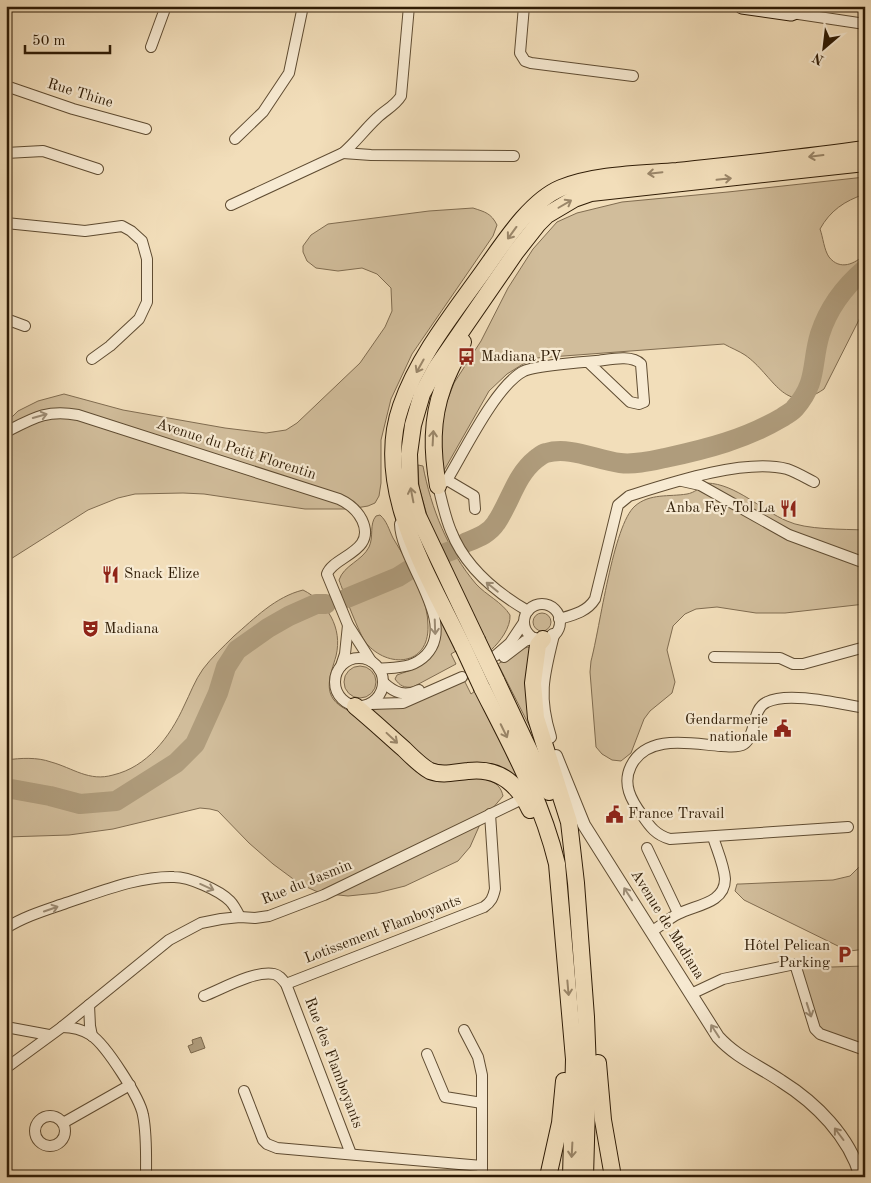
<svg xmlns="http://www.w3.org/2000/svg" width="871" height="1183" viewBox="0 0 871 1183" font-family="'Old Standard TT',serif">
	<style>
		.green { fill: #d1bd9b; stroke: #806c50 }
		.water { fill: #af9c7c; stroke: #7b684c }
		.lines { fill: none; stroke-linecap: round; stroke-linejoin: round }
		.river { stroke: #af9c7c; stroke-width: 20 }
		.minor-tunnel { stroke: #cbb796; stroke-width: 10; stroke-dasharray: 10 5; stroke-linecap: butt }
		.minor-casing { stroke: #5f4c32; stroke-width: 12 }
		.tertiary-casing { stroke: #5f4c32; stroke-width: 14 }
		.secondary-casing { stroke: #2e1b05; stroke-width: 17 }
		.primary-casing { stroke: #2e1b05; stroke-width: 18 }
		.minor { stroke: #f7ead2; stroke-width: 10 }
		.tertiary { stroke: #f7ead2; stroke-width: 12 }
		.secondary { stroke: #f7ead2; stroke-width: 15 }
		.primary { stroke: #f2deba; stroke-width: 16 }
		.primary-bridge-casing { stroke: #2e1b05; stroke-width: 18; stroke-linecap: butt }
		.primary-bridge { stroke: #f2deba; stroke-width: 16 }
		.oneway { stroke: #9a8669 }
		.oneway2 { stroke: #9d8d76 }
		.labels { text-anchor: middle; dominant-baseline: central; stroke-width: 4.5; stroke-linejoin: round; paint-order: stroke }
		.street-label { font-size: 15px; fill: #2e1b05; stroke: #f7ead2 }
		.poi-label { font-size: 15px; fill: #2e1b05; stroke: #f7ead2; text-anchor: start }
	</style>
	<rect width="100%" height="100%" fill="#f2deba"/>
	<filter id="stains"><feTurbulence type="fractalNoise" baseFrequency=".004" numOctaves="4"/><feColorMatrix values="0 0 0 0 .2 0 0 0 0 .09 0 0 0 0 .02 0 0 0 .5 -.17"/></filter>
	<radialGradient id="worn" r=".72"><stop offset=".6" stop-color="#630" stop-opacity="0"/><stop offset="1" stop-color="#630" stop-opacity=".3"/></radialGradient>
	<g class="green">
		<path d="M865,177V194C844,201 830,211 820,229C823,237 824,250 829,257C840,271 855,264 865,254V308L824,389C784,417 774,375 745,355C739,351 731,348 724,344L537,358L523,364L507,374L489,391L442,474L441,417L454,383L481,341L508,288L533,249L557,222L577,213L622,202L728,192Z"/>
		<path d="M473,208C485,212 491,213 497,225L493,236L412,354L391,399L381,440V483L379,496L375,503L368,506L350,509H305L204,494L183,493L135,494L118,498L88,510L6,562V423L18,411L38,401L64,394L123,410L225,428L266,433L286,430L297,423L360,363L385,327L392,311L391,288L377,274L362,268L338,271L316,268L307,261L303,252V246L311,235L328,224L429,211Z"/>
		<path d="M418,465L423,466C431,508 448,551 476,584C486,595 502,602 510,615C511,627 500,642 491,650L432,533L419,487Z"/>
		<path d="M707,483C736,484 761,510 787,521C806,530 843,529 865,530V604L785,613H756L717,607L696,609L685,614L673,626L667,650L675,682L672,693L650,711L644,719L631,753L621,761L612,760L602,754L596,747L590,672L591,661C600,628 613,525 635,506C650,493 669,497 687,494C694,493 701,487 707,483Z"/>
		<path d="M380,515C387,521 389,530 393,538C397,545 401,551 405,558C415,579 428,602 428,626C429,666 388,669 366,643C360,636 343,591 339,580C344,565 362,561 369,547C374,537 369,524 376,516Z"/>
		<path d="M303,590C327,602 343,628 336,656C331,674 321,694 342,707C347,710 353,713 358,717C369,725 377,738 389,745C396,750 406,752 414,756C431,763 455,777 474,778C487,779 500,781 503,796L481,822L470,847L458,861L405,886L377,893L348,896L320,893L300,884L273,864L249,843L218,811L210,809L200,808L113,829L69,835L6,837V760C21,758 37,757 51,762C73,768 89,782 113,775C147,767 170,737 184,706C190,694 195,680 203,669C212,657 223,647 234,636C255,618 275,597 303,590Z"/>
		<circle cx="542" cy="622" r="9"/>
		<path d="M439,617L456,651L451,654L456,664L413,687C404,688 400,686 395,679L397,675C429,664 444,654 439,617Z"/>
		<polygon points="528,647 531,649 534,735 498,664 522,649"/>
		<circle cx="360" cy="682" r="16"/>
		<path d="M464,680L471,694L475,691L520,781L435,764L428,761L371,711C382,706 393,710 404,707Z"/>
		<polygon points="865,861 865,949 850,951 842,948 744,900 735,891 737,884 740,884 833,880 850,876"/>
		<polygon points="865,966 865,1045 819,1030 799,968"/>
	</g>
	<polygon class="water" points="201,1037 205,1048 191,1053 188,1046 193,1044 192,1040"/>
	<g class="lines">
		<g class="river">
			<path d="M465,543C477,538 489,534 496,523C511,501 515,476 536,459C539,457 542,454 546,453C570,446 596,460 620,463C635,465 651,461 665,458C707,449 746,439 783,417C787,414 792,412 795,408C818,382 811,363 820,334C828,309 845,286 865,269"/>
			<polyline points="445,553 453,550"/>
			<polyline points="347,598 398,577 409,570"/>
			<polyline points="6,788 50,796 80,804 116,801 176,763 195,744 218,693 226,667 237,650 268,628 289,616 316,604 326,604"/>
		</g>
		<polyline class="minor-tunnel" points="462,677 497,661"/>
		<defs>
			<g id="minor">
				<polyline points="524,6 520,53 525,61 531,63 633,76"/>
				<polyline points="792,13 865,24"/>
				<polyline points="151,47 166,6"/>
				<polyline points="6,86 73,109 146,129"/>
				<polyline points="235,139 263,112 289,73 303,6"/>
				<polyline points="6,153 43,151 98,169"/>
				<polyline points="343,153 371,155 514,156"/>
				<path d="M231,205L343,153C356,142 365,129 377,118C385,110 395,106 401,96L409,6"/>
				<polyline points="6,223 85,231 122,226 131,231 142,241 147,259 147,302 139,319 110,346 92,359"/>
				<polyline points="6,319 25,326"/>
				<path d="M6,432C33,418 47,409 78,415L339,499C350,504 357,510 362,520C377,552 333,556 327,574L348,625L371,661"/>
				<polyline points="447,480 474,496 475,509"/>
				<polyline points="682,481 700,485 789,535 865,563"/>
				<circle cx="542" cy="622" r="18"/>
				<path d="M528,611C495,592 465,567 451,531C445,517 442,501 438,486L447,480C464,452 496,385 524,371C535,366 581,362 596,361C608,360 631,354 641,364L644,402L639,404L630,402L588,362"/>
				<path d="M559,619C573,615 587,612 595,599L618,505L629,496C670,483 745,458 787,469C796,472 806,478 814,482"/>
				<polyline points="495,656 510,643 524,622"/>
				<polyline points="504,657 525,641 535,638"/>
				<polyline points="714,657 780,658 793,664 803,664 865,647"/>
				<circle cx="359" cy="682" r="24"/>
				<polyline points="341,666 345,654 348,625"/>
				<path d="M379,669C389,668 400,668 410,665C416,663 422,659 426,655C458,622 401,562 400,524"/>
				<path d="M384,683C395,693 405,697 419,690"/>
				<polyline points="370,704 403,703 462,677"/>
				<path d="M848,827L670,839C656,835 650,827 642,815C631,800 622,784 631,766C647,733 692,744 721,746C728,746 738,748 744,744C757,735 751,709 767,702C789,691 840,704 865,708"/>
				<polyline points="647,848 678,913"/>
				<path d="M6,928C25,916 46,910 66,903C100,892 138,876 174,877C189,877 219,890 230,901C234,905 237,911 240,917"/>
				<path d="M652,931C661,926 669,918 678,914C694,905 725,904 725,879C724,865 717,850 713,837"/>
				<path d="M286,984L484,907C491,902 493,898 495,889L490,814"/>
				<polyline points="691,994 723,979 795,964 815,1029 820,1034 865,1050"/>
				<path d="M204,996C222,989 255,970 274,974C279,975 282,979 286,984L351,1154"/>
				<polyline points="89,1005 90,1026 92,1036"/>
				<polyline points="6,1027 49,1035"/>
				<path d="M62,1027C72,1027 83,1030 91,1035C106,1045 140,1098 143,1115C147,1135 146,1157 146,1177"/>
				<polyline points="464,1030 478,1057 482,1075 482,1166"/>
				<polyline points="427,1054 445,1097 482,1103"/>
				<polyline points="6,1068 62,1027 169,940 201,923 221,919 240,917 255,918 269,916 324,895 518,801"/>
				<polyline points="244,1091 263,1140 267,1144 277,1148 482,1166 482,1177"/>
				<circle cx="50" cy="1131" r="15"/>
				<polyline points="63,1123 130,1085"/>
			</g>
			<g id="tertiary">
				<path d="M550,737C537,696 543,675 553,635"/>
				<path d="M556,756L584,825L718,1037C736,1057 759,1066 781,1081C816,1103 849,1136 861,1177"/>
			</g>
			<polyline id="secondary" points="742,6 791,13 809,6"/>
			<g id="primary">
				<path d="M438,486C432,452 431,420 443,387C448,372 457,357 463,342"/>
				<polyline points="543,639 538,645 533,683 536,718 569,822 576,883 586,1017 588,1069 585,1177"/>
				<polyline points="477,640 418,516 410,485 409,454 413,425 422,394 436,368 516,252 538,224 547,215 574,199 591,193 865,163"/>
				<path d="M463,647C429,576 372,488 401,406C417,360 448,320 477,280C498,252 527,202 561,188C596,174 639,174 677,171C740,164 802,158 865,149"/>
				<polyline points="496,680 549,792"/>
				<path d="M482,688C511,745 542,801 557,864L574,1059L571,1177"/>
				<path d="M355,706C372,720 388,735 404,749C412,757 421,766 430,771C443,776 455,772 468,771C499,767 518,784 530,810"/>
				<polyline points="598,1063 603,1120 613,1177"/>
				<polyline points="548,1177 560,1123 564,1081"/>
			</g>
		</defs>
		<use href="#minor" class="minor-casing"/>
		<use href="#tertiary" class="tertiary-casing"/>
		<use href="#secondary" class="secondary-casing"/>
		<use href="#primary" class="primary-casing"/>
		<use href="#minor" class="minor"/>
		<use href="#tertiary" class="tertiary"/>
		<use href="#secondary" class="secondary"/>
		<use href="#primary" class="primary"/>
		<defs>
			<g id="primary-bridge">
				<polyline points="477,640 496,680"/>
				<polyline points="463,647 482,688"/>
			</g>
		</defs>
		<use href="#primary-bridge" class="primary-bridge-casing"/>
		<use href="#primary-bridge" class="primary-bridge"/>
	</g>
	<defs><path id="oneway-shaft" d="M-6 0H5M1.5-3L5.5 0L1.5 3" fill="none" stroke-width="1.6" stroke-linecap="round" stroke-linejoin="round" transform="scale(1.25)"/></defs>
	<g class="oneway">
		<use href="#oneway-shaft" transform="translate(816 156) rotate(173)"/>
		<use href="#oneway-shaft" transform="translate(655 173) rotate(174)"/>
		<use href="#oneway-shaft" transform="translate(724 179) rotate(-6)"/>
		<use href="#oneway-shaft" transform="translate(565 204) rotate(-30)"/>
		<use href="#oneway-shaft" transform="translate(512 233) rotate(126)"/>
		<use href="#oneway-shaft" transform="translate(420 366) rotate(119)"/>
		<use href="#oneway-shaft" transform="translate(433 438) rotate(-87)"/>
		<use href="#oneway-shaft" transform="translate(412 495) rotate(-101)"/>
		<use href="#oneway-shaft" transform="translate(504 731) rotate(64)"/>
		<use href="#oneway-shaft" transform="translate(392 738) rotate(43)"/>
		<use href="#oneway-shaft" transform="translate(568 988) rotate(85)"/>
		<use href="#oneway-shaft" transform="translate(572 1150) rotate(93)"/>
	</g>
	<g class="oneway2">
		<use href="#oneway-shaft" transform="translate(40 416) rotate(-16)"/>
		<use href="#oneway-shaft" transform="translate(492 587) rotate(-141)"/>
		<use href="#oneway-shaft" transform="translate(435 627) rotate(88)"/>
		<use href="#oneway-shaft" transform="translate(207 887) rotate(24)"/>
		<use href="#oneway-shaft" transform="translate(628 894) rotate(-123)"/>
		<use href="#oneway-shaft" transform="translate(51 909) rotate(-19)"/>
		<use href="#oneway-shaft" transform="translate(809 1010) rotate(72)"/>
		<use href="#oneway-shaft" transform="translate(715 1031) rotate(-123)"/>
		<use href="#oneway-shaft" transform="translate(839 1134) rotate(-127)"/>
	</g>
	<defs>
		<symbol id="bus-bare" viewBox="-9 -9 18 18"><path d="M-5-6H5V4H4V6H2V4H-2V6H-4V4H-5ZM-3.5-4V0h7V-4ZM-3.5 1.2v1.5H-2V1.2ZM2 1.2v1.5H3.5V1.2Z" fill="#8f2418" stroke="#f7ead2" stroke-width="2.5" paint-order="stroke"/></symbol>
		<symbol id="restaurant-bare" viewBox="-9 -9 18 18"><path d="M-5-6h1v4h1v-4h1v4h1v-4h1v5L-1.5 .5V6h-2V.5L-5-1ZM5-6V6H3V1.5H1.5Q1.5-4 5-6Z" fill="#8f2418" stroke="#f7ead2" stroke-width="2.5" paint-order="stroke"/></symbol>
		<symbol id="theatre-bare" viewBox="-9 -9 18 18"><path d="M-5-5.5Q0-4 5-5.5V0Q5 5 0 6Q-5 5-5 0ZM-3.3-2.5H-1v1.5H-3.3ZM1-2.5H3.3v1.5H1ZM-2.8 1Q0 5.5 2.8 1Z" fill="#8f2418" stroke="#f7ead2" stroke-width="2.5" paint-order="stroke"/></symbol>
		<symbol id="civic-bare" viewBox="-9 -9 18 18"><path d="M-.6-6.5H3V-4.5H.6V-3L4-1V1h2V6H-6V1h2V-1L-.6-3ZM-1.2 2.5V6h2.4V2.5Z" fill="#8f2418" stroke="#f7ead2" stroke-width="2.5" paint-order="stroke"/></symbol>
		<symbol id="parking-bare" viewBox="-9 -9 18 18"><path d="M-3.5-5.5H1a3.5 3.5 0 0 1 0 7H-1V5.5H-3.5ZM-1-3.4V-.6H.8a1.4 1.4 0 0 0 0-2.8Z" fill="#8f2418" stroke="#f7ead2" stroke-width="2.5" paint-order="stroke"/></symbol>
	</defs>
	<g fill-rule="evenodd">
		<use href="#bus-bare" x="454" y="344" width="25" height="25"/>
		<use href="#restaurant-bare" x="776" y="496" width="25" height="25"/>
		<use href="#restaurant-bare" x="98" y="562" width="25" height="25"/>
		<use href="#theatre-bare" x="78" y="616" width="25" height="25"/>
		<use href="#civic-bare" x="770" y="716" width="25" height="25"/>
		<use href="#civic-bare" x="602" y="802" width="25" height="25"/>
		<use href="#parking-bare" x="832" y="942" width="25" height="25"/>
	</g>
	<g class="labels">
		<g class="street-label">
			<text transform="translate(80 94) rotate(17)">Rue Thine</text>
			<text transform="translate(236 450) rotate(18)">Avenue du Petit Florentin</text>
			<text transform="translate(307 883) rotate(-22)">Rue du Jasmin</text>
			<text transform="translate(667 925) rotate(58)">Avenue de Madiana</text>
			<text transform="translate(383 930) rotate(-21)">Lotissement Flamboyants</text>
			<text transform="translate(333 1063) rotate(69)">Rue des Flamboyants</text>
		</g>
		<g class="poi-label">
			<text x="481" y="357">Madiana PV</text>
			<text x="775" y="508" text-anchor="end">Anba Fey Tol La</text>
			<text x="124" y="574">Snack Elize</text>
			<text x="104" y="629">Madiana</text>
			<text x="768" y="720" text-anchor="end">Gendarmerie<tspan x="768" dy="17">nationale</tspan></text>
			<text x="628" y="814">France Travail</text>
			<text x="830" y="946" text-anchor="end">Hôtel Pelican<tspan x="830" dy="17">Parking</tspan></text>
		</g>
	</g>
	<rect width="871" height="1183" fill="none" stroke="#f2deba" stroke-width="25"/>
	<rect x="8" y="8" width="856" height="1168" fill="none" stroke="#2e1b05" stroke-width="2.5"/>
	<rect x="12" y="12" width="846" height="1158" fill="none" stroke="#2e1b05"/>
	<g transform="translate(824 48) rotate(208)" stroke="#f7ead2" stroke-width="4" paint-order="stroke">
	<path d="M0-4L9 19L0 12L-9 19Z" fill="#2e1b05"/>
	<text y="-8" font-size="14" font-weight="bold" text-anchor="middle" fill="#2e1b05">N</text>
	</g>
	<path d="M25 45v8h85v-8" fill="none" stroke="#2e1b05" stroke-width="2.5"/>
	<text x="32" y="45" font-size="15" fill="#2e1b05" stroke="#f7ead2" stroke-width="4" paint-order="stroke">50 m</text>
	<rect width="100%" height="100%" filter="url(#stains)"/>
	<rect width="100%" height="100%" fill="url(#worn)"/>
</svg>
